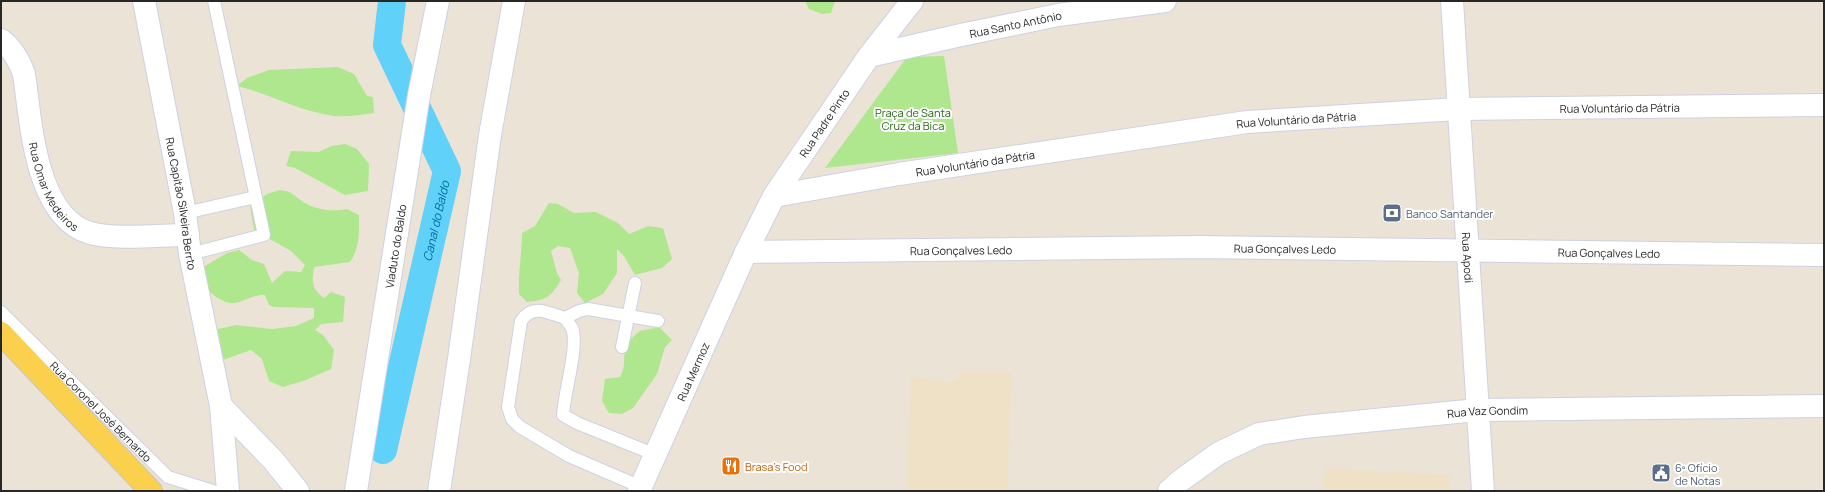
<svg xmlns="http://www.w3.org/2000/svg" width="1825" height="492" viewBox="0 0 1825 492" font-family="Manrope,sans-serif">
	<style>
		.education { fill: #efe1c5 }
		.green { fill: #aee78e }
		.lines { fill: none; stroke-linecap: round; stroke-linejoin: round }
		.canal { stroke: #60d1f8; stroke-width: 28 }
		.lane-casing { stroke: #cdd1e2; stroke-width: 14 }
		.street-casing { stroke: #cdd1e2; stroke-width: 24 }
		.secondary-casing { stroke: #cdd1e2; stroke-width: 24 }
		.primary-casing { stroke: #c7c7c7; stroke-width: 24 }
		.lane { stroke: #fff; stroke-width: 12 }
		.street { stroke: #fff; stroke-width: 22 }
		.secondary { stroke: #fff; stroke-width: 22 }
		.primary { stroke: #fbd04d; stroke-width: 22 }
		.labels { text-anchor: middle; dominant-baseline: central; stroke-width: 4; stroke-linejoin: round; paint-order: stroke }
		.street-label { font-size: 11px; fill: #272727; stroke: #fff }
		.park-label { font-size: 11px; fill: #266813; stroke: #fff }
		.service-label { font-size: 11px; fill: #4e5e75; stroke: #fff; text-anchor: start }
		.food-label { font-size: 11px; fill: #c56008; stroke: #fff; text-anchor: start }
		.water-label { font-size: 12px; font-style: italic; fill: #036ca0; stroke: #fff }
	</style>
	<rect width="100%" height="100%" fill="#ece3d7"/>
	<g class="education">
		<polygon points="962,371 1012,373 1007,491 907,491 910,377 952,382"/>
		<polygon points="1326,468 1450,475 1450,491 1322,491"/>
	</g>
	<g class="green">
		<polygon points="805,1 835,1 831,13 822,14 809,9"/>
		<polygon points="944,56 958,153 825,168 907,57"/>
		<path d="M338,67L354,74L367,96L373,97L374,113C359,115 344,118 328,115C297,110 268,93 237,86L247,78L269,70Z"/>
		<polygon points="345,144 357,149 369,164 368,191 345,195 295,168 286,166 291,151 319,152 331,146"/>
		<path d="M280,190C294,192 291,194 302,201C314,210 333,212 347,209L359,215C359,231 360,248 350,262L314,267C312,281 311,289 324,298L331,292L345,297L343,322L321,324L315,330L323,335L334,350L331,369L306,380L283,387L269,381L262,359L251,350L223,360L214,330L236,325L272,329L296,326L314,318V308L274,307L269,305L265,295C254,294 246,301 235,303C225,305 212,294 205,288V266L227,253L239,250L252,260L264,264L272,283L285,271L301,272L305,265L291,251L254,230L250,206L267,194Z"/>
		<path d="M549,203L558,204L574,213L596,212L618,223L629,234L648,226L663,228L672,259L662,268L635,275L624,256L617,249V273L603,294L585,303L577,293L579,273L570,248L558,246L551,251L557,273L561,280C551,297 546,300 527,302L519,294C518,273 522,253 522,233L535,226Z"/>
		<path d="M658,326L672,340L665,347L657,374L633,408L622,414L609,413L602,401L605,379L620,377C629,362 618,352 633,337C635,335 638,332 640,331C646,329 651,330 658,326Z"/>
	</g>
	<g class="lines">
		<path class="canal" id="s1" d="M383,450L447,171L387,45L392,1"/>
		<defs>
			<g id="lane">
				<polyline points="185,213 255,197"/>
				<polyline points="190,254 264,235 214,1"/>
				<path id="s2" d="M1,312L168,477L213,491"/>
				<polyline points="565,318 579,311 588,309 658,321"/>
				<polyline points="622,347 635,283"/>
				<path d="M641,487L569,456L520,427L512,419L508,407L521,321C533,303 548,313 565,318C567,321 570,325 572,328C579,346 564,393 563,415L577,423L656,455"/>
			</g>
			<g id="street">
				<path id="s3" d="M1,40C13,49 19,60 24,74C31,121 35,217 90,233C115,240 161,235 188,235"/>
				<path id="s4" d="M869,56L961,35L1058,15L1165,1"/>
				<path id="s5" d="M774,196L899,174L1247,122L1458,109L1824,105"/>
				<path id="s6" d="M1169,491L1180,481L1219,453L1259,434L1304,427L1477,410L1824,406"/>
			</g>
			<g id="secondary">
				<path id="s7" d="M144,1L185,213L190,254L221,406L228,491"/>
				<path id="s8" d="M1452,1L1483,491"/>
				<path id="s9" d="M746,252L1201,247L1824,255"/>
				<polyline points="221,406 273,460 298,491"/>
				<path id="s10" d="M356,491L419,95L438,1"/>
				<polyline points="439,491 459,359 490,135 514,1"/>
				<path id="s11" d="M639,491L746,252L774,196L869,56L912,1"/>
			</g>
			<polyline id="primary" points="1,333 151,491"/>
		</defs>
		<use href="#lane" class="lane-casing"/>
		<use href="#street" class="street-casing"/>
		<use href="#secondary" class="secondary-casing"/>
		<use href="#primary" class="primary-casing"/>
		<use href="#lane" class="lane"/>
		<use href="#street" class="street"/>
		<use href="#secondary" class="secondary"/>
		<use href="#primary" class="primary"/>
	</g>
	<defs>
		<symbol id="bank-square" viewBox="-11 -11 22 22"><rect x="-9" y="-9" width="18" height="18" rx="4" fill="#5c6f8a" stroke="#fff"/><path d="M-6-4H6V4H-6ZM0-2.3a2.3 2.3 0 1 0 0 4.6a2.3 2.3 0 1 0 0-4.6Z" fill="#fff"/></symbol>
		<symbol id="restaurant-square" viewBox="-11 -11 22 22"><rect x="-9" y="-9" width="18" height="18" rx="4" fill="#e8710a" stroke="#fff"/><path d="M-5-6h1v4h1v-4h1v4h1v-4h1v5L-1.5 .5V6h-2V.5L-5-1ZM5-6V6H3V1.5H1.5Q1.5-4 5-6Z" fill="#fff"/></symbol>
		<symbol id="civic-square" viewBox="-11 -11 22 22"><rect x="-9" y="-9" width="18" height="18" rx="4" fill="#5c6f8a" stroke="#fff"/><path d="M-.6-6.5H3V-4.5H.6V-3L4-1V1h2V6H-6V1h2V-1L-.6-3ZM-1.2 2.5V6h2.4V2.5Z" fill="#fff"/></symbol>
	</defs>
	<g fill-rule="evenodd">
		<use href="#bank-square" x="1381" y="202" width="22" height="22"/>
		<use href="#restaurant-square" x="720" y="455" width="22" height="22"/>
		<use href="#civic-square" x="1650" y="462" width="22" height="22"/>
	</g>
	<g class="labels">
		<g class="street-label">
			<text stroke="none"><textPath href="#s4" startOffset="150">Rua Santo Antônio</textPath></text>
			<text stroke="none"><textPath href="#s5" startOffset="852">Rua Voluntário da Pátria</textPath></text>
			<text stroke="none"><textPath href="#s5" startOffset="528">Rua Voluntário da Pátria</textPath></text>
			<text stroke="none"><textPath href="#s11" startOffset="413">Rua Padre Pinto</textPath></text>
			<text stroke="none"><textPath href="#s5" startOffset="204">Rua Voluntário da Pátria</textPath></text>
			<text stroke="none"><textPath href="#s3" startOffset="160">Rua Omar Medeiros</textPath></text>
			<text stroke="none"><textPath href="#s7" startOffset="206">Rua Capitão Silveira Berrto</textPath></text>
			<text stroke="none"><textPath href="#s10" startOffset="248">Viaduto do Baldo</textPath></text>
			<text stroke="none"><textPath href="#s9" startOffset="539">Rua Gonçalves Ledo</textPath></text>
			<text stroke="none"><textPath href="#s9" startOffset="215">Rua Gonçalves Ledo</textPath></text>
			<text stroke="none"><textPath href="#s9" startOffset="863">Rua Gonçalves Ledo</textPath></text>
			<text stroke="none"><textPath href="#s8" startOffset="257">Rua Apodi</textPath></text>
			<text stroke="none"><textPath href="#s11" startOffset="131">Rua Mermoz</textPath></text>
			<text stroke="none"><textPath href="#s2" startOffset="141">Rua Coronel José Bernardo</textPath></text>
			<text stroke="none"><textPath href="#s6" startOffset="337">Rua Vaz Gondim</textPath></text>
		</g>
		<g class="park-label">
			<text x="913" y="112">Praça de Santa<tspan x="913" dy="13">Cruz da Bica</tspan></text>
		</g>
		<g class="service-label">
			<text x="1406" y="213">Banco Santander</text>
			<text x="1675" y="467">6º Ofício<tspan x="1675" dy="13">de Notas</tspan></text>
		</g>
		<g class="food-label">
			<text x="745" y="466">Brasa's Food</text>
		</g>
		<g class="water-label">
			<text stroke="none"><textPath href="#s1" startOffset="235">Canal do Baldo</textPath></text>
		</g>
	</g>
	<rect width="1825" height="492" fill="none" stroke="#272727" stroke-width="4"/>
</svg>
